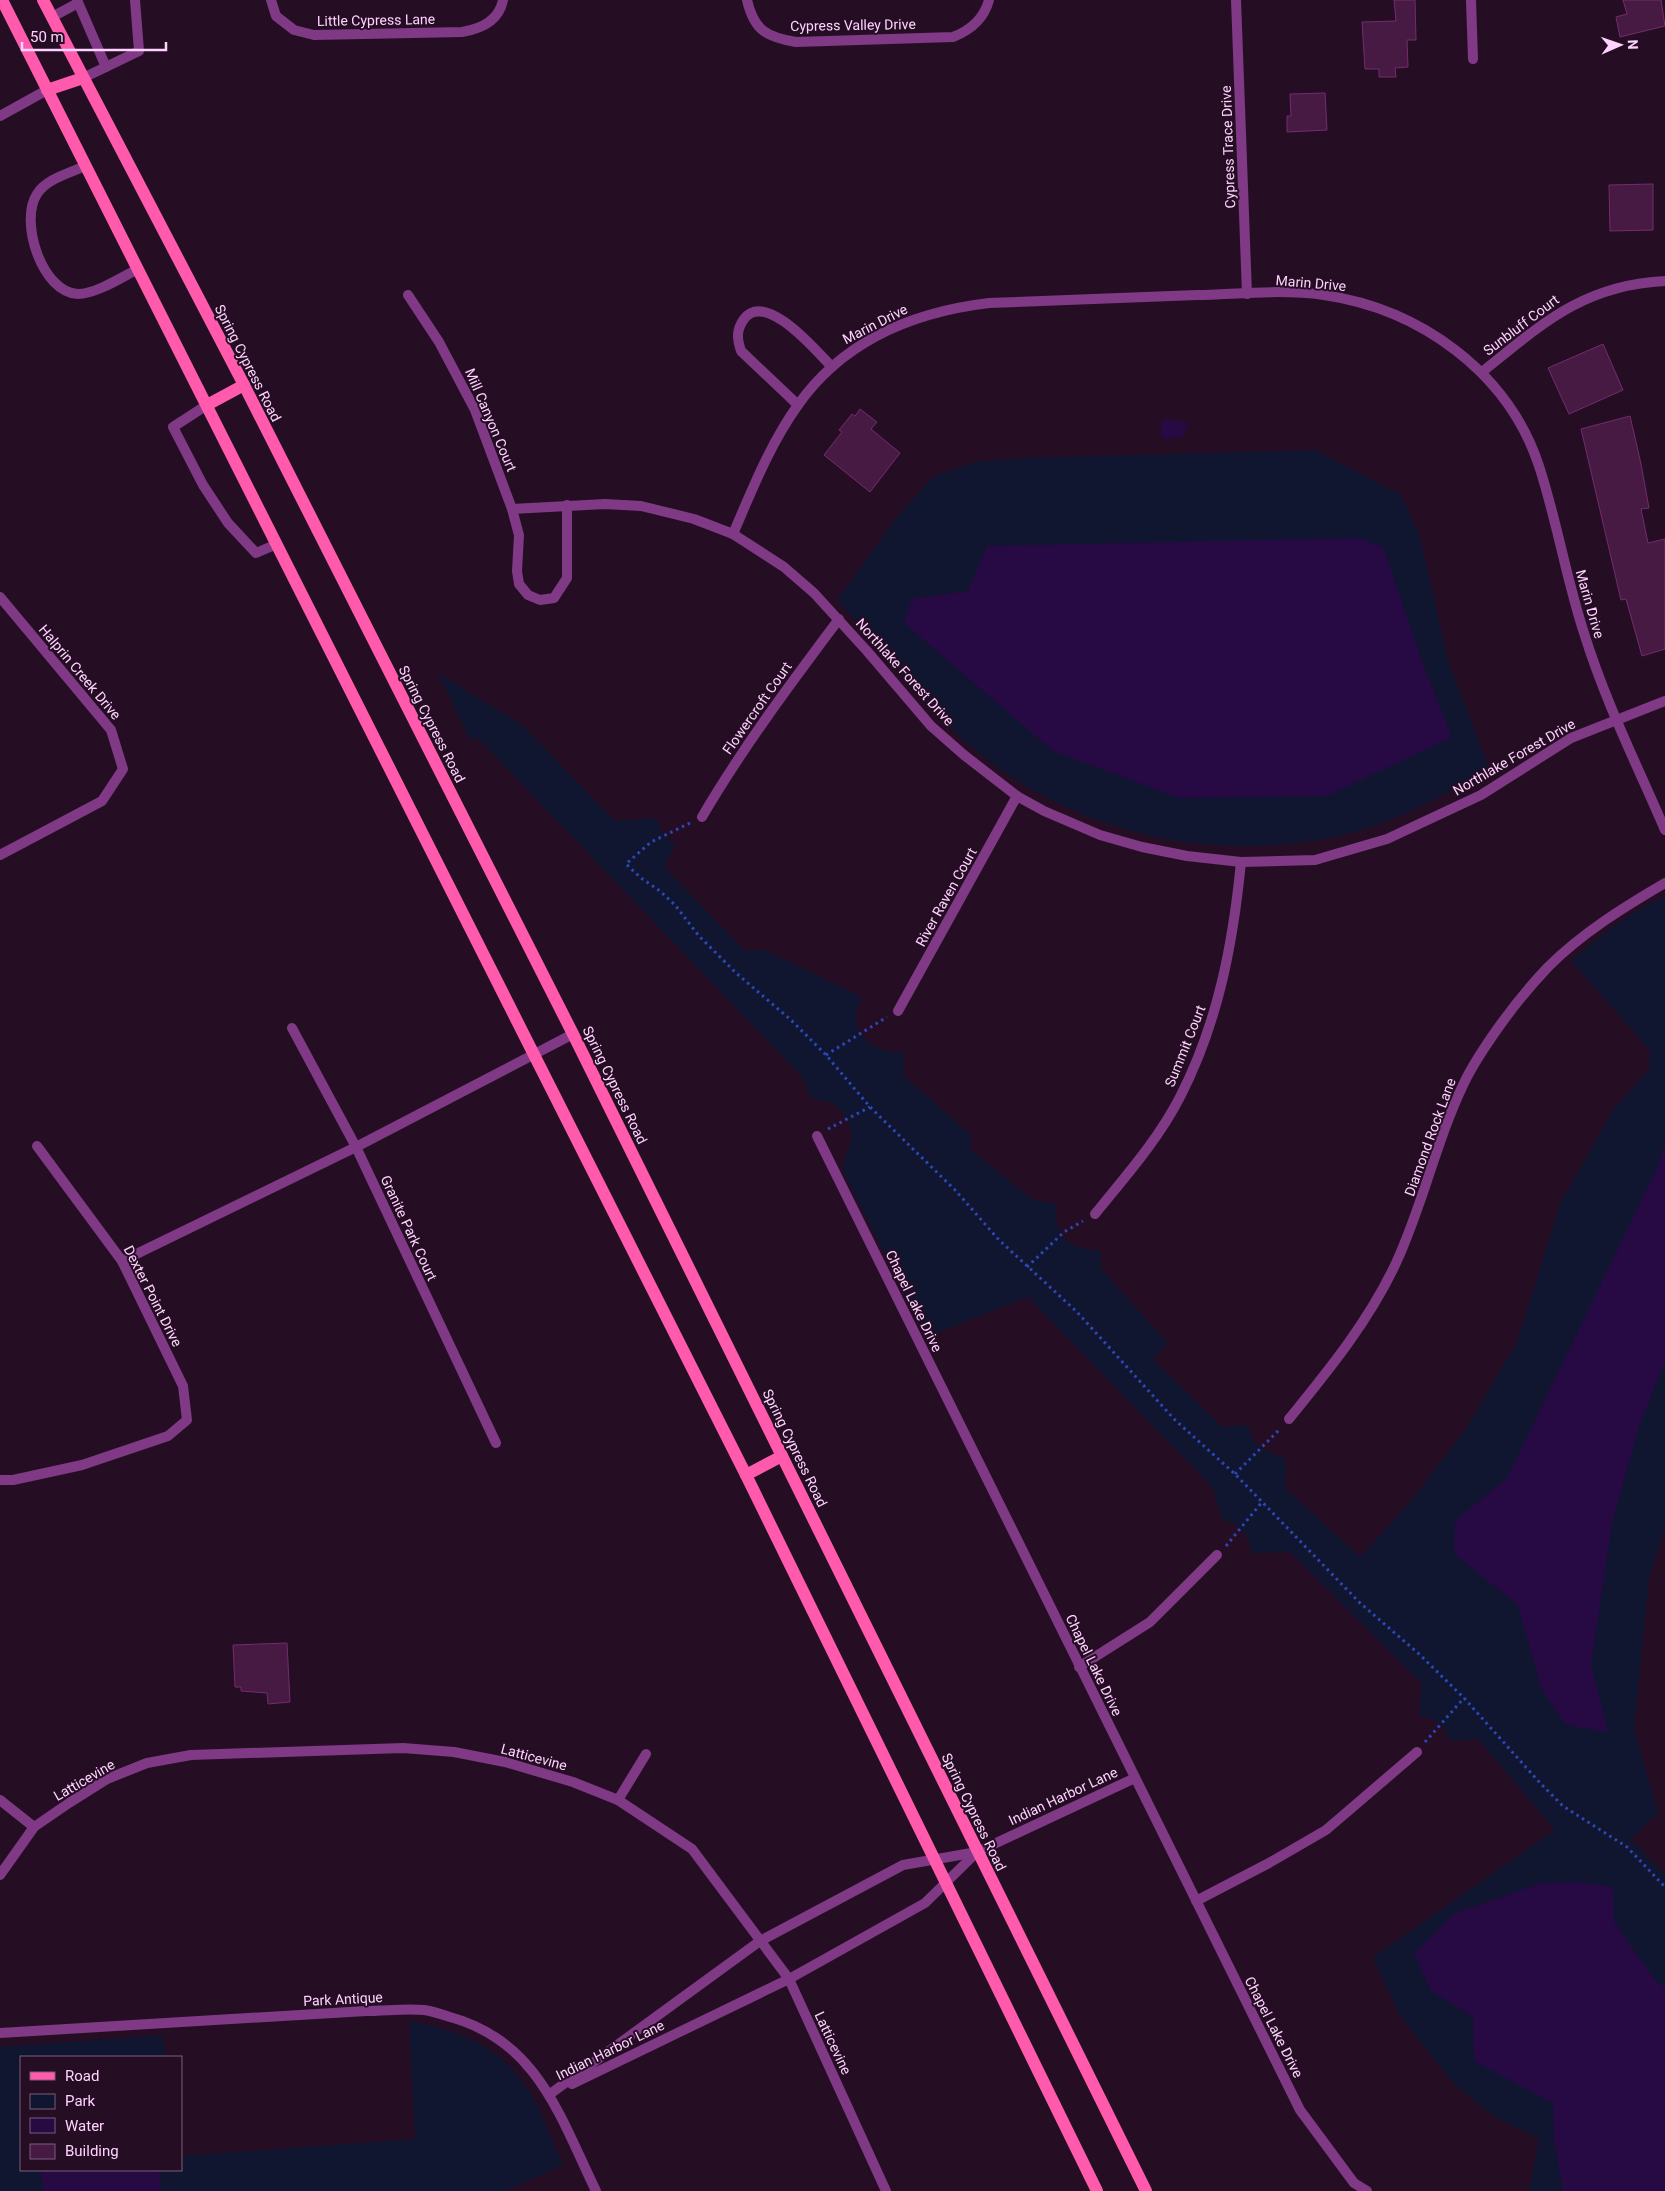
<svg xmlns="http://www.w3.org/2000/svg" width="1665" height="2191" viewBox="0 0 1665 2191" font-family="Roboto,sans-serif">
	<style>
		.green { fill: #111630 }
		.water { fill: #270944 }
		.building { fill: #471a43; stroke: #732c6e }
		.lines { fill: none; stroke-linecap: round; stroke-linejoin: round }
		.path { stroke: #2d47b9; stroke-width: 3; stroke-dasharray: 2.5 4; stroke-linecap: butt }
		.lane { stroke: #7f3985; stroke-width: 10 }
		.street { stroke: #7f3985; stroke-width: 10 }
		.primary { stroke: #ff5aac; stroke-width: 12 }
		.labels { text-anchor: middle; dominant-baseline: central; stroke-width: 4; stroke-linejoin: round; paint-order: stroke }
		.street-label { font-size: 14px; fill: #ffd3ff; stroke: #250e24 }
	</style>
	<rect width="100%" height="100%" fill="#250e24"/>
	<g class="green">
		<path d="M1315,450L1401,495L1420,537L1448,661L1489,768C1456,789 1422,808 1385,822C1247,872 1085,843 973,748C922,704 883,649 837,600L897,517L933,477L975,462L1022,458Z"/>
		<path d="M438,673L522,725L615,821L657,818L660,829L675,845L664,867L744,950H765L862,997C860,1002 857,1008 856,1013C854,1038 881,1055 903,1052L904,1076L971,1135L970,1149L1032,1199L1056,1204C1053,1233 1070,1252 1100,1250L1101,1269L1168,1343L1153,1359L1222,1427L1248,1425C1255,1449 1262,1450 1285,1458L1286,1489L1360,1557L1411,1501L1465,1430L1517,1342L1560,1204L1613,1110L1649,1069L1650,1050L1571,961C1600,936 1630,912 1665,896V1526L1649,1579L1634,1728L1658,1813L1631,1839L1665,1874V2191H1529L1539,2138L1496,2118L1456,2086L1399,2015L1373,1957L1555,1830L1478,1739L1450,1741C1444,1724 1438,1720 1419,1716L1422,1684L1290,1552L1252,1553C1248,1535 1242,1524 1222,1520L1213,1488L1028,1297L927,1337L844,1173C842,1157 848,1155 851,1142C854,1127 843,1108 829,1102C823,1100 816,1099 810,1097L804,1079L477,737L470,740Z"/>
		<path d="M409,2021C459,2030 499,2045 528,2089C542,2111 552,2141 563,2165L506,2191H0V2047L163,2035L165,2057H21V2170H181V2156L415,2139Z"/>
	</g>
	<g class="water">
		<polygon points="1165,419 1187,422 1188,428 1185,429 1183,437 1173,437 1167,440 1162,438 1160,432 1162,421"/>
		<polygon points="1359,538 1383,547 1422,661 1452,737 1327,796 1179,798 1053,751 904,623 912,599 968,591 987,546"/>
		<polygon points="1665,1141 1665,1361 1638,1429 1612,1524 1591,1665 1608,1732 1566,1725 1541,1688 1518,1605 1454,1554 1455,1521 1507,1478 1659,1164"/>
		<polygon points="1577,1882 1613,1887 1614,1922 1655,1980 1665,1988 1665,2191 1563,2191 1554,2138 1553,2103 1474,2061 1473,2017 1431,1991 1414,1953 1455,1913 1542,1883"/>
		<polygon points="41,2170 159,2170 161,2191 43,2191"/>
	</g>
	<g class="building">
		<polygon points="1394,0 1415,0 1416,40 1407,40 1408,67 1395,68 1396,77 1379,77 1379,69 1365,69 1362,22 1396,21"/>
		<polygon points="1623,0 1661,0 1665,26 1620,37 1616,17 1627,14"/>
		<polygon points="1325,93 1327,130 1287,132 1287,116 1291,116 1290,94"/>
		<polygon points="1653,184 1653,230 1610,231 1609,185"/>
		<polygon points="1603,344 1623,390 1569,414 1548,368"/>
		<polygon points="860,409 877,422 871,429 900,453 870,492 824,455 842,432 839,430 852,414 855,416"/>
		<polygon points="1630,416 1641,464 1649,508 1641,509 1648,543 1665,539 1665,649 1642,656 1626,599 1621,600 1581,429"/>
		<polygon points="287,1643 290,1702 268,1704 267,1693 241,1691 241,1687 235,1687 233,1645"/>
	</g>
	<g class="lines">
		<g class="path">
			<polyline points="690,823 651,842 626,864 641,878 660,891 675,905 699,936 736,973 791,1020 826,1055 870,1107 955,1190 999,1240 1077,1312 1175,1420 1235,1474 1359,1602 1419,1654 1464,1698 1540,1783 1563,1806 1627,1847 1665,1887"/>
			<polyline points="826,1055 887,1017"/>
			<polyline points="828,1129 870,1107"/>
			<polyline points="1027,1267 1064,1232 1083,1221"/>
			<polyline points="1235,1474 1280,1429"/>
			<polyline points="1226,1546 1262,1502"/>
			<polyline points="1425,1742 1464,1698"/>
		</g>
		<g class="lane">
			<polyline points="77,0 106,67"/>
			<polyline points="52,17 78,3"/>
			<polyline points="83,78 139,51 135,0"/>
			<polyline points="0,116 47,90"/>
			<path d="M85,166C70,173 46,179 37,194C19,221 42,293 78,294C96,294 122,277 138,269"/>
			<polyline points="207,405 173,427 203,485 228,523 256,553 277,544"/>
		</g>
		<g class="street">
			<path d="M271,0L276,16L294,30L314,35L462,32C480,29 499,21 503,0"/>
			<path d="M747,0C754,30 766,37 796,42L953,37C971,30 984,19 989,0"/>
			<polyline points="1236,0 1247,294"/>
			<polyline points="1471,0 1473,59"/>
			<polyline points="408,295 439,342 475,410 512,509 519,535 517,571 519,584 528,595 540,600 554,598 567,578 567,505"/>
			<path d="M1482,372C1542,324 1583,285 1665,281"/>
			<path d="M798,405L741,351C737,339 736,330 744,319C766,290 817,352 832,367"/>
			<polyline points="512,509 605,504 641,506 694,519 733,534 784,567 814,593 867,651 931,726 964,755 1017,796 1044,811 1100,835 1142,847 1187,856 1241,862 1315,860 1387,839 1481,795 1571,738 1665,701"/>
			<path d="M733,534C752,490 770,444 798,405C843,341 913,312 989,303C1058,300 1128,298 1197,295C1239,294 1282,289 1324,295C1420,309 1508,372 1539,466C1557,521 1566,578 1584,633C1605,701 1637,765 1665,830"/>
			<polyline points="0,597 111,730 123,769 102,801 0,855"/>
			<path d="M702,817C743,747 791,683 839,619"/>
			<polyline points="898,1011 1017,796"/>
			<polyline points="292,1028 356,1147 496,1443"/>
			<polyline points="817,1136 1300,2110 1354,2183 1367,2191"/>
			<path d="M1095,1214C1125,1177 1158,1140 1180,1097C1218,1023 1233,944 1241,862"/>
			<polyline points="122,1261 356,1147 573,1034"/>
			<path d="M1289,1419C1328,1371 1369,1321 1396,1263C1423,1205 1436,1141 1464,1083C1473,1064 1486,1045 1498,1028C1513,1007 1530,986 1548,967C1582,933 1624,907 1665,883"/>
			<polyline points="0,1480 13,1480 82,1465 168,1436 187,1420 183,1386 122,1261 37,1146"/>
			<polyline points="1079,1667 1150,1622 1217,1555"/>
			<polyline points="0,1800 34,1827"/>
			<polyline points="618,1800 646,1754"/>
			<polyline points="0,1875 34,1827 69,1803 107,1779 147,1763 191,1755 403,1748 454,1752 505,1762 573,1782 618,1800 692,1849 789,1979 886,2191"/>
			<polyline points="1196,1901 1269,1863 1326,1830 1417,1752"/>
			<path d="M0,2033L366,2011C385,2011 405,2008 424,2010C432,2011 441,2014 450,2017C538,2041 560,2117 596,2191"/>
			<polyline points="572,2084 789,1979 925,1903 977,1852"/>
			<polyline points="550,2094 760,1941 903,1865 977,1852 1135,1778"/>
		</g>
		<g class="primary">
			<polyline points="2,0 746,1475 1097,2191"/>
			<polyline points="43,0 244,385 573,1034 1146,2191"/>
			<polyline points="47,90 83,78"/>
			<polyline points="207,405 244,385"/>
			<polyline points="746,1475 782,1456"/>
		</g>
	</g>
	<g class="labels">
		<g class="street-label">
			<text transform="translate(376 20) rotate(-1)">Little Cypress Lane</text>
			<text transform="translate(853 25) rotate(-1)">Cypress Valley Drive</text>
			<text transform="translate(1228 147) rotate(-92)">Cypress Trace Drive</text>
			<text transform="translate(1311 283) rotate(5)">Marin Drive</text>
			<text transform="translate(875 324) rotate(-27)">Marin Drive</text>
			<text transform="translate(1521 325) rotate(-37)">Sunbluff Court</text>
			<text transform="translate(248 363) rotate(63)">Spring Cypress Road</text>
			<text transform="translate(491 420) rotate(67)">Mill Canyon Court</text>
			<text transform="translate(1590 604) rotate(74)">Marin Drive</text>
			<text transform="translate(80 672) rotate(50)">Halprin Creek Drive</text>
			<text transform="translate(905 672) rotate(48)">Northlake Forest Drive</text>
			<text transform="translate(757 708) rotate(-55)">Flowercroft Court</text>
			<text transform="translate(432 724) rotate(63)">Spring Cypress Road</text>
			<text transform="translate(1514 757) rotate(-30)">Northlake Forest Drive</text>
			<text transform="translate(946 897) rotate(-61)">River Raven Court</text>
			<text transform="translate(1185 1046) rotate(-68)">Summit Court</text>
			<text transform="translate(615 1085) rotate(64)">Spring Cypress Road</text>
			<text transform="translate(1430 1137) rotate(-70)">Diamond Rock Lane</text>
			<text transform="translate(409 1228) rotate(65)">Granite Park Court</text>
			<text transform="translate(153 1296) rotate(63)">Dexter Point Drive</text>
			<text transform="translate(914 1301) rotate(64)">Chapel Lake Drive</text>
			<text transform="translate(795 1448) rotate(64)">Spring Cypress Road</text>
			<text transform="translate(1094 1665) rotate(64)">Chapel Lake Drive</text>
			<text transform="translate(534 1757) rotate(15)">Latticevine</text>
			<text transform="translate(84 1780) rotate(-30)">Latticevine</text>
			<text transform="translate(1063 1796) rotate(-25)">Indian Harbor Lane</text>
			<text transform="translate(974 1812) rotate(64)">Spring Cypress Road</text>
			<text transform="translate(343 1999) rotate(-3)">Park Antique</text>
			<text transform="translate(1274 2027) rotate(63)">Chapel Lake Drive</text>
			<text transform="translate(833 2043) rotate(65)">Latticevine</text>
			<text transform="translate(610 2050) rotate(-26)">Indian Harbor Lane</text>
		</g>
	</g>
	<rect x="20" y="2056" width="162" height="115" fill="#250e24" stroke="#7c5d7c"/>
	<rect x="30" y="2072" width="25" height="8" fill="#ff5aac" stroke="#7c5d7c"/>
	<text x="65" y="2081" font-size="15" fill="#ffd3ff">Road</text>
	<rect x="30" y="2094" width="25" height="15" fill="#111630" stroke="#7c5d7c"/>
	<text x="65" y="2106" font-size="15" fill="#ffd3ff">Park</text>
	<rect x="30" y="2118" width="25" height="15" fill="#270944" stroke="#7c5d7c"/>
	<text x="65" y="2131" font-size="15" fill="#ffd3ff">Water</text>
	<rect x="30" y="2144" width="25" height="15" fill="#471a43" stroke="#7c5d7c"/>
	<text x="65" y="2156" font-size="15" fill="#ffd3ff">Building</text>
	<g transform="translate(1620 45) rotate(88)" stroke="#250e24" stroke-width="4" paint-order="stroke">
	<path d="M0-4L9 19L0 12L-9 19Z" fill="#ffd3ff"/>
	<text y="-8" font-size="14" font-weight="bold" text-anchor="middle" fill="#ffd3ff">N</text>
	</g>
	<path d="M22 42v8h144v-8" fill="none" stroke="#ffd3ff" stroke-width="2.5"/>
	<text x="30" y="42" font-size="15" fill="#ffd3ff" stroke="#250e24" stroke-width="4" paint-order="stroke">50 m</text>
</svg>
